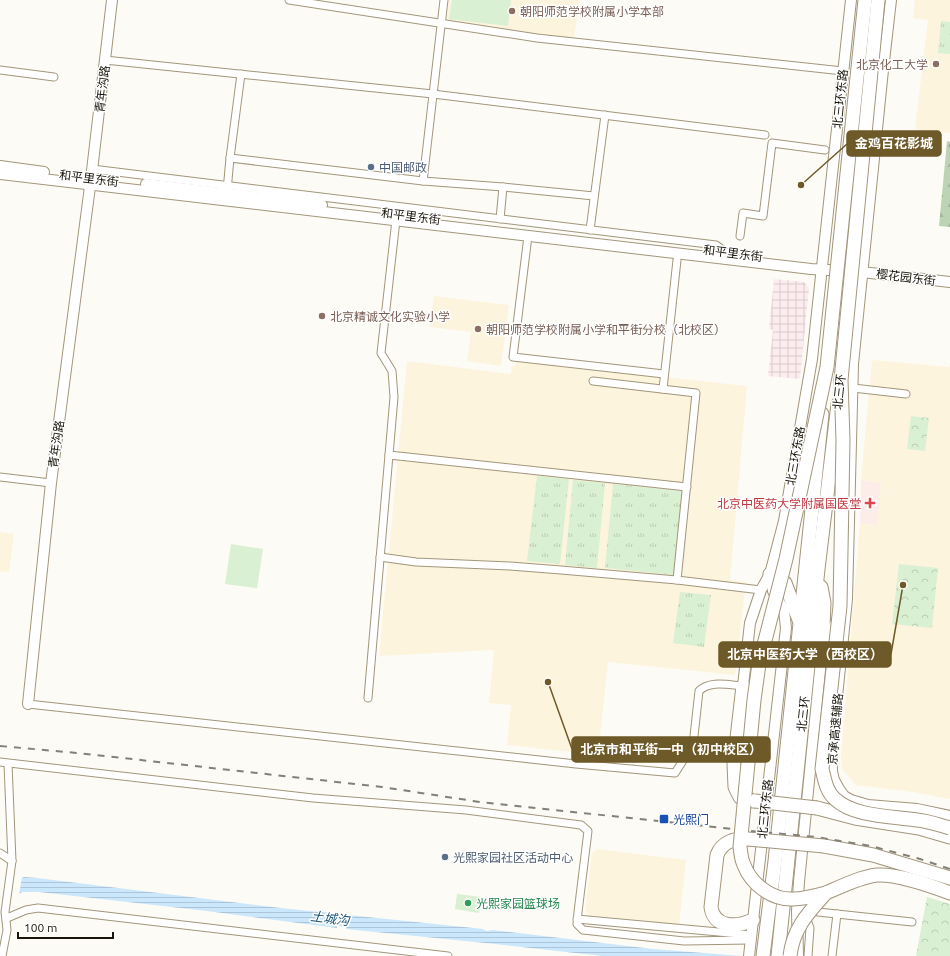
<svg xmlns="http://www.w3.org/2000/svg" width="950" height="956" viewBox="0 0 950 956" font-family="Ubuntu,'Noto Sans SC',sans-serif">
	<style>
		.built { fill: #fdf4de }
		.industrial { fill: url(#industrial-grid) }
		.medical { fill: #fdede8 }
		.grass { fill: url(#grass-tufts) }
		.forest { fill: url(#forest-firs) }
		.park { fill: url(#park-crowns) }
		.pitch { fill: #daf0d2 }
		.water { fill: url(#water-rules) }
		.pier { fill: #fdfbf5 }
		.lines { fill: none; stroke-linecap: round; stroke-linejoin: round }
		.street-casing { stroke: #a2967b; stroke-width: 9 }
		.secondary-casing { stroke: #a2967b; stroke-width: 12 }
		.highway-casing { stroke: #a2967b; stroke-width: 15 }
		.street { stroke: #fff; stroke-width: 7 }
		.secondary { stroke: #fff; stroke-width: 10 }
		.highway { stroke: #fff; stroke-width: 13 }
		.rail { stroke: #838078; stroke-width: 2; stroke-dasharray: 7 7; stroke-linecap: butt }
		.highway-bridge-casing { stroke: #a2967b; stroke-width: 15; stroke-linecap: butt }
		.highway-bridge { stroke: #fff; stroke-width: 13 }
		.education-dot { fill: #8d6e63; stroke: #fff; stroke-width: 1.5 }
		.service-dot { fill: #5c6f8a; stroke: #fff; stroke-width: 1.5 }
		.health-dot { fill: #e0444e; stroke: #fff; stroke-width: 1.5 }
		.transit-dot { fill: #1a4fb4; stroke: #fff; stroke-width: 1.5 }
		.leisure-dot { fill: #2e9e5b; stroke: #fff; stroke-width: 1.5 }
		.labels { text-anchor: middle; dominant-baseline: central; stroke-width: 3; stroke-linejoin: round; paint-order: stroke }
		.education-label { font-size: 12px; fill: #785e54; stroke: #fff; text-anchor: start }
		.street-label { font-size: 12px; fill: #18140a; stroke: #fff }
		.service-label { font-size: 12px; fill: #4e5e75; stroke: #fff; text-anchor: start }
		.health-label { font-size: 12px; fill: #be3a42; stroke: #fff; text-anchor: end }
		.transit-label { font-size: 12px; fill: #164399; stroke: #fff; text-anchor: start }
		.leisure-label { font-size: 12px; fill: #27864d; stroke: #fff; text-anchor: start }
		.water-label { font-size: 13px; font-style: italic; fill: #21587c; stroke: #fff }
		.leader { fill: none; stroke: #6e5a29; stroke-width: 1.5 }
		.callout-dot { fill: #6e5a29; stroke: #fff; stroke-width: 1.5 }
		.callout { fill: #6e5a29; stroke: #6e5a29; stroke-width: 1.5 }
		.callout-label { font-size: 13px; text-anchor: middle; font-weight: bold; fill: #fff }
	</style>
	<defs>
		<pattern id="industrial-grid" width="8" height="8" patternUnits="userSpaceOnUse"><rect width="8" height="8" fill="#fdecef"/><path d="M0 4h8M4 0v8" fill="none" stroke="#d8cacc"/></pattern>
		<pattern id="grass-tufts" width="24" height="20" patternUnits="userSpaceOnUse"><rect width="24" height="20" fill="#daf0d2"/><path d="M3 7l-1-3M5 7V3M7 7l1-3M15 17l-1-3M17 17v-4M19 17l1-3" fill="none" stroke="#bacdb3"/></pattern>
		<pattern id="forest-firs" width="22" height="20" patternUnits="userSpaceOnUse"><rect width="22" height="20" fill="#bcd4b3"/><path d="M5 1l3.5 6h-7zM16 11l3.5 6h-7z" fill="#a1b599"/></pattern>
		<pattern id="park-crowns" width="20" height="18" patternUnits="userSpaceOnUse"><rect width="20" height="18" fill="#daf0d2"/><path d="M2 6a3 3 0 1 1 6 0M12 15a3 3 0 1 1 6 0" fill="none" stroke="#bacdb3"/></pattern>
		<pattern id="water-rules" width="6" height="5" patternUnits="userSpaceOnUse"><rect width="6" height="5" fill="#cae7fc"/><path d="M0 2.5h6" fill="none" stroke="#adc5d7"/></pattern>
	</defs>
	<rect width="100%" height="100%" fill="#fdfbf5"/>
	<g class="built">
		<polygon points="449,0 579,0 574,39 446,22"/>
		<polygon points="915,0 950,0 950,133 915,129 928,20 913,18"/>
		<polygon points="434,296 509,305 501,366 467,361 471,332 430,327"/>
		<polygon points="872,360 949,367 950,363 950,799 912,792 856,785 842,769 841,757 860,523 877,525 881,483 861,480"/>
		<polygon points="407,361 511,374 512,366 515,366 516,361 747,386 730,580 746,582 735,675 608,662 598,755 507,745 511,705 489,703 494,650 379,656"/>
		<polygon points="0,532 14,534 9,572 0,571"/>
		<polygon points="597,849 686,860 679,925 589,915 585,911 592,853"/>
	</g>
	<polygon class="industrial" points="774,279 804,282 809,288 800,379 768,376 773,330 769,329"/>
	<polygon class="medical" points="861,480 881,483 877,525 860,523"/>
	<g class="grass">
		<polygon points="941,21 950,22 950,54 938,53"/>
		<polygon points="537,476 569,479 560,564 527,561"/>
		<polygon points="573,480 605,483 597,568 565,565"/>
		<polygon points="613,484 682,491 674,575 605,568"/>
		<polygon points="680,592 711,595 704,647 673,643"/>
	</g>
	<polygon class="forest" points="947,141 950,142 950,227 939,226"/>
	<g class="park">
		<polygon points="911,416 929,418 925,451 907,449"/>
		<polygon points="899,564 938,568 932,628 892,624"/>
		<polygon points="927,897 950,904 950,956 916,956"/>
	</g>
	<g class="pitch">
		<polygon points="452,0 511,0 508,26 449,19"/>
		<polygon points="231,544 263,549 257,588 225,584"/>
		<polygon points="457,894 482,897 479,913 455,909"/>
	</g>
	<polygon class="water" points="24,877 37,878 281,908 483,929 486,931 493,930 653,949 742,956 602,956 495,944 346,929 346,927 337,926 337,928 207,911 39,892 22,892 0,906 0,887"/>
	<polygon class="pier" points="22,876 19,896 0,908 0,884"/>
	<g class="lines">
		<defs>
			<g id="street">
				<polyline points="289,0 537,38 843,71"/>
				<polyline points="105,60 433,94 765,135"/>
				<polyline points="0,70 54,77"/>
				<polyline points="230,158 241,74"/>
				<polyline points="92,169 716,245 726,252"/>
				<polyline points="423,181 444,0"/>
				<polyline points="227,191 230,158 423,181 503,187 594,196"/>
				<polyline points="500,219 503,187"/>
				<polyline points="590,230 605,115"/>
				<polyline points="528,236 513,357 664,374"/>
				<polyline points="740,236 743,213 763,216 772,143 825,150"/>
				<polyline points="593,381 696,393 677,580"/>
				<polyline points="853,388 906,394"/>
				<polyline points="663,389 677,260"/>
				<polyline points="389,455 687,487"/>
				<polyline points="0,477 51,483"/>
				<polyline points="380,557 416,562 510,566 561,570 677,580 761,590"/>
				<polyline points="368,698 394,397 392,371 381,353 396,220"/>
				<path d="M28,704L576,764L675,773L693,745L699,691C710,680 728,685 743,686"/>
				<polyline points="0,762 313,798 466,810 581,825 588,831 578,912 577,924 583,930 684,941 751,940"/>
				<polyline points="0,853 12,861"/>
				<polyline points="802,904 805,907 818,912 912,922"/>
				<polyline points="805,915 810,928 808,956"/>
				<polyline points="7,918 26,910 38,908 448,956"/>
				<polyline points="577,919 751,935"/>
				<polyline points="2,956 7,930 5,912 12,861 8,764"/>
				<polyline points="832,956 837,914"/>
			</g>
			<g id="secondary">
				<polyline points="891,0 883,70 853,364 847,599 832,746 832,771 834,780 839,789 844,796 851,800 868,805 917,809 950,816"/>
				<polyline points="0,166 44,172"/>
				<polyline points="0,174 811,269 862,272 950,282"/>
				<polyline points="146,184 322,205"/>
				<polyline points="743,686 750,623 761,590 770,574"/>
				<polyline points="28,704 51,483 91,179 112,0"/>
				<polyline points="749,956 786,628 784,610 773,591 770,574 784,521 812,359 851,0"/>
				<polyline points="798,956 797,911 799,882 822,650 837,620"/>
			</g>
			<g id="highway">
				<polyline points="770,574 785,583 799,620"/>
				<polyline points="821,587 824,603 822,650"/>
				<polyline points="743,686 734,764 735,787 740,797 753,801"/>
				<polyline points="817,808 855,818 919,828 950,837"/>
				<path d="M748,839C735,838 722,842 717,855L711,907C714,929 738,927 753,920"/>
				<polyline points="824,846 873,855 950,878"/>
				<path d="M826,893C842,886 860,877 877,875C899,874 929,885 950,893"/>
				<polyline points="763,956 775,861 822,414"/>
				<polyline points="778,956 818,569 838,404"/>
			</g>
		</defs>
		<use href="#street" class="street-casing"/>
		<use href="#secondary" class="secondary-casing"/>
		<use href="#highway" class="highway-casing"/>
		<use href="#street" class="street"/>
		<use href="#secondary" class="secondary"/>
		<use href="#highway" class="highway"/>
		<polyline class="rail" points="0,746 78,753 382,787 480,802 751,831 816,837 871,846 920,859 950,869"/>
		<defs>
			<g id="highway-bridge">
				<path d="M878,0L841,380L843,440L840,606L822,769C825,780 826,791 835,799C854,817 892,816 917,820C928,821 939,825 950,828"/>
				<polyline points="755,801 817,808"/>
				<polyline points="748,839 824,846"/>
				<path d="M826,893C815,896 804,899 793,899C772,900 751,884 744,865C741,859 741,853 740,847L754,700L759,664L786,559L827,367L865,0"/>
				<path d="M790,956C793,928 809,912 826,893"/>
			</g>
		</defs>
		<use href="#highway-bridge" class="highway-bridge-casing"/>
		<use href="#highway-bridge" class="highway-bridge"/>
	</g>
	<g class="education-dot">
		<circle cx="512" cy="11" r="4"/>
		<circle cx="936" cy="64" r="4"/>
		<circle cx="322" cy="316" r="4"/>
		<circle cx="478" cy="329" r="4"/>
	</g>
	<g class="service-dot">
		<circle cx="371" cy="167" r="4"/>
		<circle cx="445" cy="857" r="4"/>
	</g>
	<path class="health-dot" d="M868 497h4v4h4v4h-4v4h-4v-4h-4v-4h4z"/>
	<rect class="transit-dot" x="659" y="814" width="10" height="10" rx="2"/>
	<circle class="leisure-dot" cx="468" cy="903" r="4"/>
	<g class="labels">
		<g class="education-label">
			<text x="520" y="11">朝阳师范学校附属小学本部</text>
			<text x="928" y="64" text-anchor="end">北京化工大学</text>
			<text x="330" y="316">北京精诚文化实验小学</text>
			<text x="486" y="329">朝阳师范学校附属小学和平街分校（北校区）</text>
		</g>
		<g class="street-label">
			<text transform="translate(102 89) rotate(-83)">青年沟路</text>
			<text transform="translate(840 99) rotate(-84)">北三环东路</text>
			<text transform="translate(89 178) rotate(7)">和平里东街</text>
			<text transform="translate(411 216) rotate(7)">和平里东街</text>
			<text transform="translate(733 253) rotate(7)">和平里东街</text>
			<text transform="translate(906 277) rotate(7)">樱花园东街</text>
			<text transform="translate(839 392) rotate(-84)">北三环</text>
			<text transform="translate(56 444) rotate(-82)">青年沟路</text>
			<text transform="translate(795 456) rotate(-80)">北三环东路</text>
			<text transform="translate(803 714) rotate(-84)">北三环</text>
			<text transform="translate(835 729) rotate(-85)">京承高速辅路</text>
			<text transform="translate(765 809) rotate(-84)">北三环东路</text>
		</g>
		<g class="service-label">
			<text x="379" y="167">中国邮政</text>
			<text x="453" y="857">光熙家园社区活动中心</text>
		</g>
		<g class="health-label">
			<text x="861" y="503">北京中医药大学附属国医堂</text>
		</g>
		<g class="transit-label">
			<text x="673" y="819">光熙门</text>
		</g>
		<g class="leisure-label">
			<text x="476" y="903">光熙家园篮球场</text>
		</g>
		<g class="water-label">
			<text transform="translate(330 918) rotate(7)">土城沟</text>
		</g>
	</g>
	<path class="leader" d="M801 185L847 144M903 585L891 654M548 682L572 749"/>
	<g class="callout-dot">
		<circle cx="801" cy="185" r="4"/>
		<circle cx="903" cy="585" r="4"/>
		<circle cx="548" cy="682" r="4"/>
	</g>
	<g class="callout">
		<rect x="847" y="131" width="94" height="25" rx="4"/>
		<rect x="719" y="642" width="172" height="25" rx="4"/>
		<rect x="572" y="737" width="198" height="25" rx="4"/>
	</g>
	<g class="callout-label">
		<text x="894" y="148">金鸡百花影城</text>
		<text x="805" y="659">北京中医药大学（西校区）</text>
		<text x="671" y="754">北京市和平街一中（初中校区）</text>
	</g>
	<path d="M18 932v6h95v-6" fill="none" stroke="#18140a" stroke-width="2"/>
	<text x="24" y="932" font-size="12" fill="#18140a" stroke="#ffffff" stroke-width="3" paint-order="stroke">100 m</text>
</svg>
